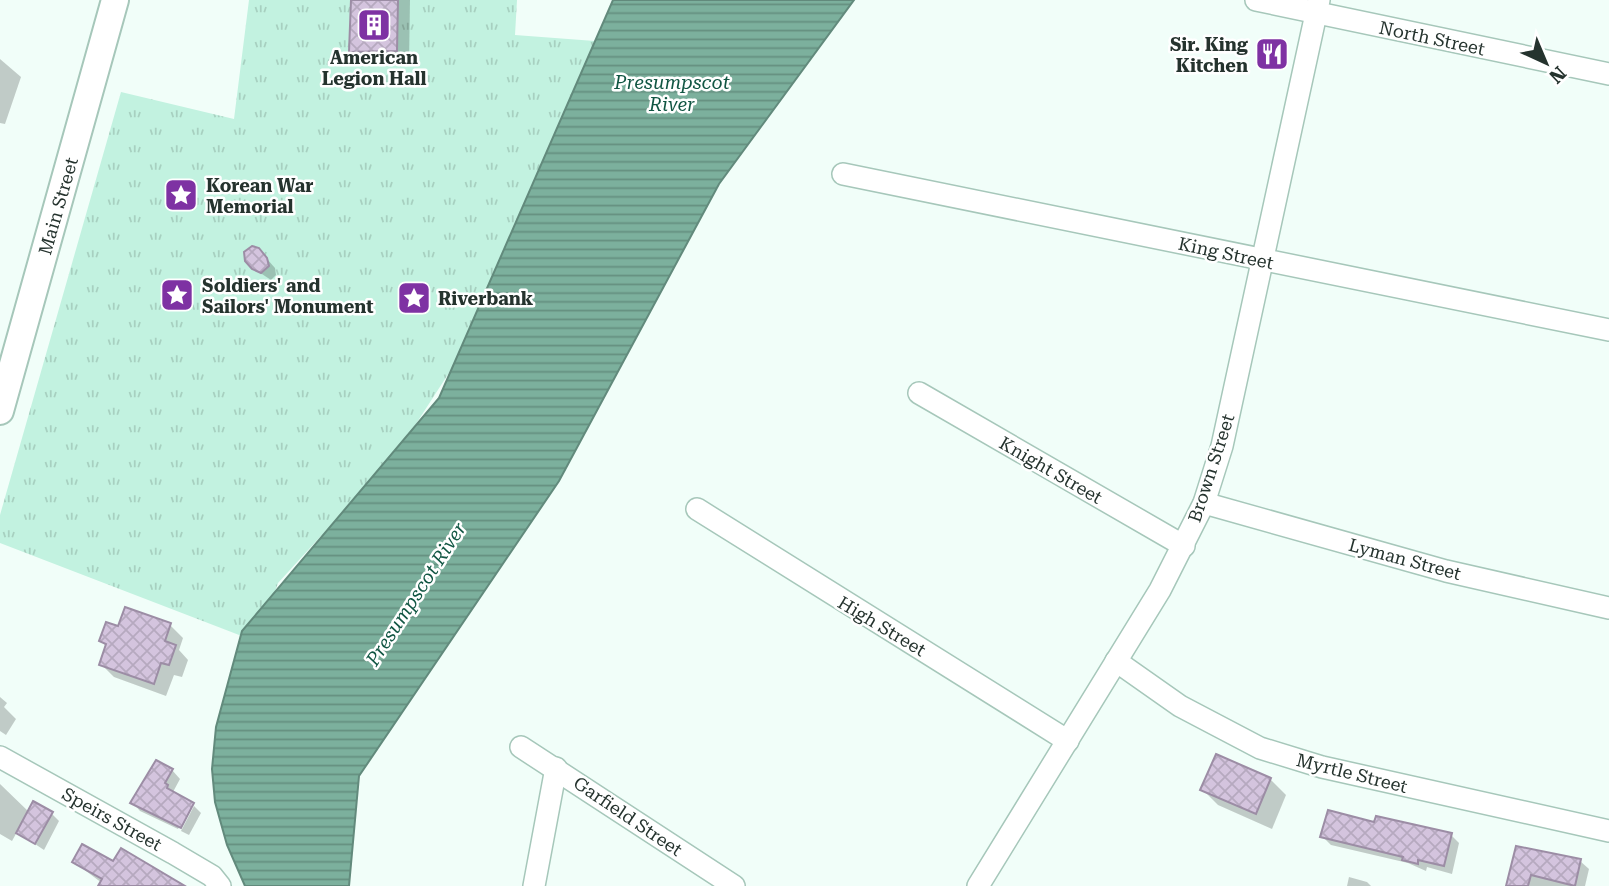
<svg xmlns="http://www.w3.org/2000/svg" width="1609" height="886" viewBox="0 0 1609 886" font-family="'Roboto Serif',serif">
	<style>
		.grass { fill: url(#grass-tufts) }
		.water { fill: url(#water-rules); stroke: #628a7c; stroke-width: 2 }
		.shadow { fill: #0003 }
		.building { fill: url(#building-cross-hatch); stroke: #9c8da5; stroke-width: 2 }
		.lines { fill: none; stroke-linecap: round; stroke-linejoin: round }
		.minor-casing { stroke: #a6c7ba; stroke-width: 24 }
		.major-casing { stroke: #a6c7ba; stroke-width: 30 }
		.minor { stroke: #fff; stroke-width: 21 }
		.major { stroke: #fff; stroke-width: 26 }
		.labels { text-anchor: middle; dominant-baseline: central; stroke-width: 5; stroke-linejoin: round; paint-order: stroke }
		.street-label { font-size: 18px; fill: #25332e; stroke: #fff }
		.poi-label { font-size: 18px; font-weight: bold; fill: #25332e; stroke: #fff; text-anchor: start }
		.water-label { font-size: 19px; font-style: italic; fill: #115643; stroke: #fff }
	</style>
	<defs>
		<pattern id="grass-tufts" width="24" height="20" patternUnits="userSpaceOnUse" patternTransform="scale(1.75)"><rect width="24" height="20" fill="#c2f2e0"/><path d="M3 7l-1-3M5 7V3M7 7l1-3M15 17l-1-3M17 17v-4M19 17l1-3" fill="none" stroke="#a7d0c0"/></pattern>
		<pattern id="water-rules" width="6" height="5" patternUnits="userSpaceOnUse" patternTransform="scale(1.75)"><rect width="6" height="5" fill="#7cb09d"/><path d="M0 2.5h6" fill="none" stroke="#659080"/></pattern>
		<pattern id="building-cross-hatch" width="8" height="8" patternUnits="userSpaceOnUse" patternTransform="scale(1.75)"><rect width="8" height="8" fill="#d4c4de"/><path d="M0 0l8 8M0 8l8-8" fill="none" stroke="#b6a9bf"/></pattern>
	</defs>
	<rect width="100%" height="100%" fill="#f1fef9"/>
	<polygon class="grass" points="249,0 517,0 515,35 608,42 465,348 372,492 320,537 278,583 257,642 0,543 0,515 121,92 234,119"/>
	<polygon class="water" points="613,0 854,0 719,184 559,481 359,776 349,886 245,886 227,845 215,802 212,769 216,727 242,631 439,398"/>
	<g class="shadow">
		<polygon points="353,0 410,0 409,63 364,64 351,51"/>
		<polygon points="0,59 21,77 5,124 0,123"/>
		<polygon points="267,259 275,268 276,275 271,280 253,268"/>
		<polygon points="170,625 183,638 179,650 188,660 182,677 174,675 166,696 114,677 101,664 107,647 101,641 119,628"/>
		<polygon points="0,697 7,703 4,707 16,719 6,735 0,731"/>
		<polygon points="1217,757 1270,779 1286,795 1272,829 1218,805 1202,789"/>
		<polygon points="172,770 180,779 173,792 193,805 178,829 140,811 132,802"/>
		<polygon points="0,784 29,812 51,813 59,821 44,850 17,832 12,841 0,834"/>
		<polygon points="194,806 201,813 189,835 181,831"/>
		<polygon points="1375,824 1451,835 1459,843 1452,874 1427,867 1426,871 1408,863 1331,845 1322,836"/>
		<polygon points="1518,848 1580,861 1589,869 1585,886 1508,886"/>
		<polygon points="74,862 114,863 182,886 100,886 102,883"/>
		<polygon points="1349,877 1367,882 1371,886 1347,886"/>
	</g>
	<g class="building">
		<polygon points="351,0 398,0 397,51 349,52"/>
		<polygon points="252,246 259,248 267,258 269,266 261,273 252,269 245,261 244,252"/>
		<polygon points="125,607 171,623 165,641 176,645 169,665 161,663 154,684 99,665 106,644 99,641 106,622 118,626"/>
		<polygon points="1216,754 1271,778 1256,814 1200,790"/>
		<polygon points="156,760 173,769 165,783 168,785 167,788 194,803 181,828 130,803"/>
		<polygon points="33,801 53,812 35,844 16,833"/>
		<polygon points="1328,810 1374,822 1376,816 1452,833 1444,866 1418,860 1418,864 1402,860 1403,857 1320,837"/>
		<polygon points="82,844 113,861 121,848 185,886 98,886 102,879 72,862"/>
		<polygon points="1516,846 1581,859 1575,886 1531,875 1528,886 1506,886"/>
	</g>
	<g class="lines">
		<defs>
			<g id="minor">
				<polyline points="1256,0 1609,74"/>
				<polyline points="843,174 1609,330"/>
				<polyline points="919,393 1184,546"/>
				<polyline points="1204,503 1446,571 1609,608"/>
				<polyline points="697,509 1068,741"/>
				<polyline points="1116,661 1180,706 1260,748 1322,767 1609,831"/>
				<polyline points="521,747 734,886"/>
				<polyline points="0,757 173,853 212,876 220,886"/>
				<polyline points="534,886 556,768"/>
				<polyline points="978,886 1160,590 1204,503 1222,446 1319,0"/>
			</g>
			<polyline id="major" points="0,411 115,0"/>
		</defs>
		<use href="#minor" class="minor-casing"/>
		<use href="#major" class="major-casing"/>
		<use href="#minor" class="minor"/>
		<use href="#major" class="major"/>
	</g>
	<defs>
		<symbol id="building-square" viewBox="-11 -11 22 22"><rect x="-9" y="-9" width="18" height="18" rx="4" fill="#7e32a3" stroke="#fff"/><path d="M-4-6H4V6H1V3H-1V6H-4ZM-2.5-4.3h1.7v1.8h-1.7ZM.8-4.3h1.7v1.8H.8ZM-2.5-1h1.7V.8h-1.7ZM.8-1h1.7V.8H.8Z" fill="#fff"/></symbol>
		<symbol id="restaurant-square" viewBox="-11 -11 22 22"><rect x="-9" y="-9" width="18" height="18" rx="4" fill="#7e32a3" stroke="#fff"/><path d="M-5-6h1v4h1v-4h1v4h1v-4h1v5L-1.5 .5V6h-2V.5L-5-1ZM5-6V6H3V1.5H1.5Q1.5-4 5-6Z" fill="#fff"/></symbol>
		<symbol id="sight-square" viewBox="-11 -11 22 22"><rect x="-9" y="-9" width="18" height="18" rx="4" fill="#7e32a3" stroke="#fff"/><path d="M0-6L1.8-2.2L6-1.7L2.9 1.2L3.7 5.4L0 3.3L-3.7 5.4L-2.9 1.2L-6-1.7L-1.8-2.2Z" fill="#fff"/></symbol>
	</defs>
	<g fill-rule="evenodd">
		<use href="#building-square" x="355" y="6" width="38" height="38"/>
		<use href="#restaurant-square" x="1253" y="35" width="38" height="38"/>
		<use href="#sight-square" x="162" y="176" width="38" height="38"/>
		<use href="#sight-square" x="158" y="276" width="38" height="38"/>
		<use href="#sight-square" x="395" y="279" width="38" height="38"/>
	</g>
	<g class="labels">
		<g class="street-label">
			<text transform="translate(1432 38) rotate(12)">North Street</text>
			<text transform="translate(58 206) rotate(-74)">Main Street</text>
			<text transform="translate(1226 253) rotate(12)">King Street</text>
			<text transform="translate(1211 468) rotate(-72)">Brown Street</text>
			<text transform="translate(1051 470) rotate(30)">Knight Street</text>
			<text transform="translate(1405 559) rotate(15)">Lyman Street</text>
			<text transform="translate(882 626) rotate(31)">High Street</text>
			<text transform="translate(1352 773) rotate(14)">Myrtle Street</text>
			<text transform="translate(628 816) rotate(34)">Garfield Street</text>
			<text transform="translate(112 819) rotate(29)">Speirs Street</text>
		</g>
		<g class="poi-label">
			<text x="1248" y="44" text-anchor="end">Sir. King<tspan x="1248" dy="21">Kitchen</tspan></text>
			<text x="374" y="57" text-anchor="middle">American<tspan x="374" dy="21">Legion Hall</tspan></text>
			<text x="206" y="185">Korean War<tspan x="206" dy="21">Memorial</tspan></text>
			<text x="202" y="285">Soldiers' and<tspan x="202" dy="21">Sailors' Monument</tspan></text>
			<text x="438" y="298">Riverbank</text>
		</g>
		<g class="water-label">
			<text x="672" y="82">Presumpscot<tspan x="672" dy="22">River</tspan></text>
			<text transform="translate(416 594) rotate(-57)">Presumpscot River</text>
		</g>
	</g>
	<g transform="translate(1546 63) rotate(136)" stroke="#ffffff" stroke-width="5" paint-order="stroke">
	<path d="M0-5L12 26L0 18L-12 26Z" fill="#25332e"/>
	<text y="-10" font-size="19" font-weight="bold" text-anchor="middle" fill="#25332e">N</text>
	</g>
</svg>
